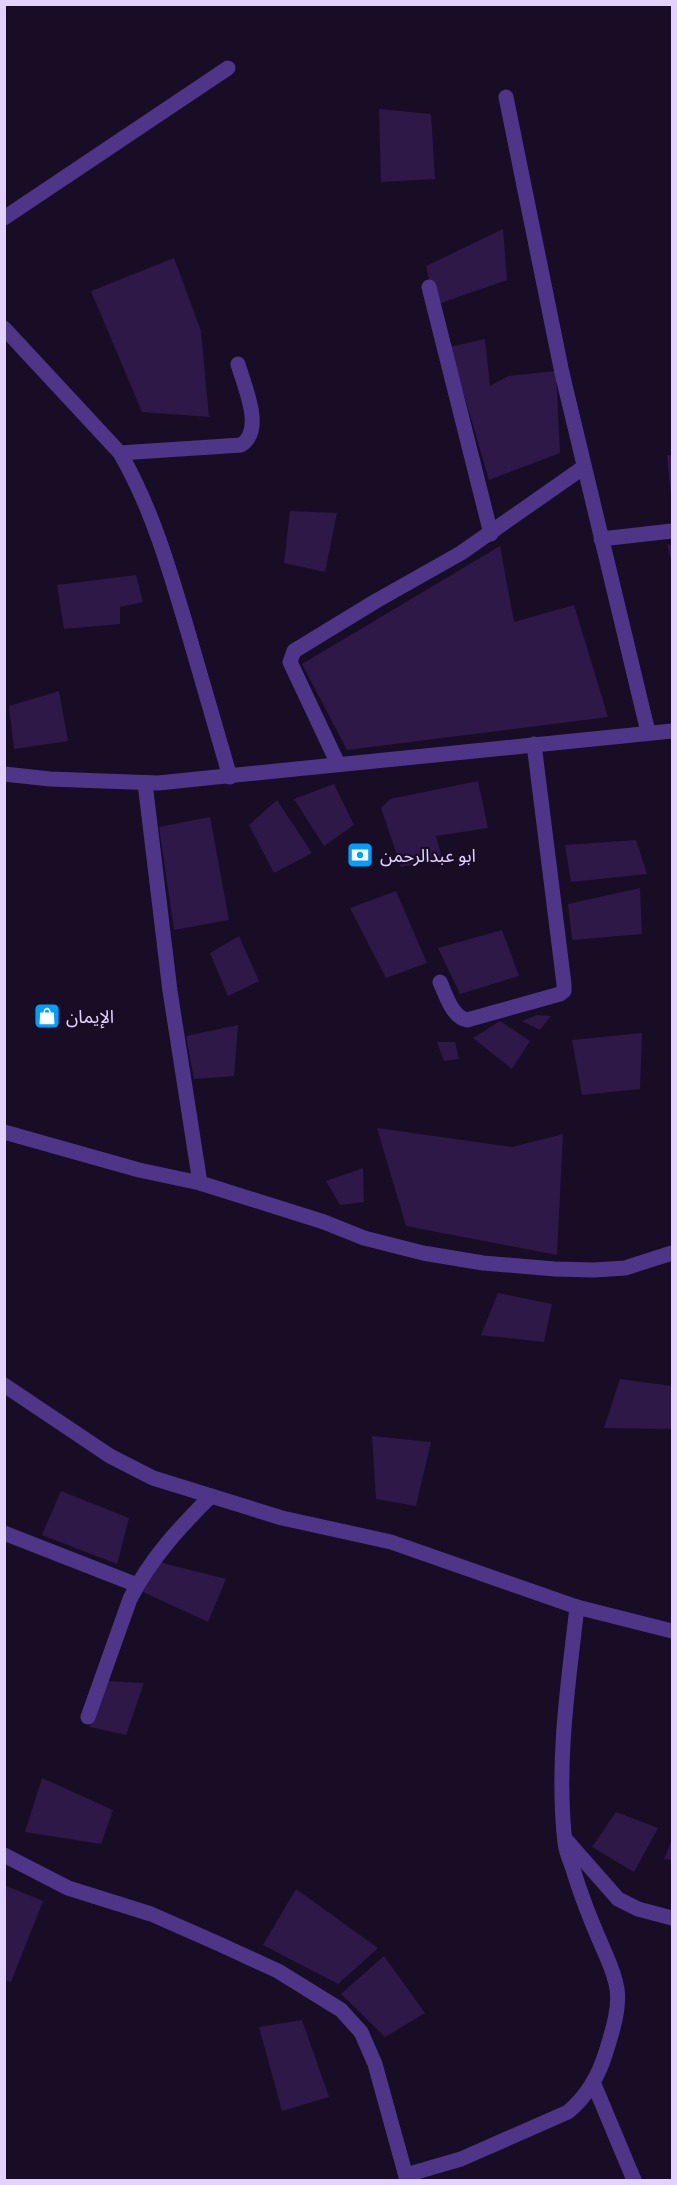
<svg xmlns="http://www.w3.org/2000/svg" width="677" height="2185" viewBox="0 0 677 2185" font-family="'PT Sans Narrow','Noto Sans Arabic',sans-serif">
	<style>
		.building { fill: #2e1847 }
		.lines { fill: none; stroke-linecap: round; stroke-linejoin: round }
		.minor { stroke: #4e3587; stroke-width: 15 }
		.labels { text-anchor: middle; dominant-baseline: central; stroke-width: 4.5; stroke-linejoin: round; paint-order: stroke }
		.poi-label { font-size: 18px; fill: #e3d1ff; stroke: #180d25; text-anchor: start }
	</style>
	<rect width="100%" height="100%" fill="#180d25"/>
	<g class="building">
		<polygon points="379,109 431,114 435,179 381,182"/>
		<polygon points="503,229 507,280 435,305 426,266"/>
		<polygon points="174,258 201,331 209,417 142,412 91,291"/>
		<polygon points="485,339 490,386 508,376 556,371 560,453 489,480 450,347"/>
		<polygon points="667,455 672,456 672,496 671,496"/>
		<polygon points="290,511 337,513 325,572 284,563"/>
		<polygon points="667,544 672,545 672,563"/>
		<polygon points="500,546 514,622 574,605 608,717 347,750 302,664"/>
		<polygon points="136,575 143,602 120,607 120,624 64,629 57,585"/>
		<polygon points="59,691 68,741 14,749 9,706"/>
		<polygon points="478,781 488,828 436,836 442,858 401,867 381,808 390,799"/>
		<polygon points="334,784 354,825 324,846 294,799"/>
		<polygon points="277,800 312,853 274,873 249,825"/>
		<polygon points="210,817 229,920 174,930 159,827"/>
		<polygon points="636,840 647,874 571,882 565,845"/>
		<polygon points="640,888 642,934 572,940 568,904"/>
		<polygon points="396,891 427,963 386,978 350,908"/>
		<polygon points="502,930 519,976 460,994 438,948"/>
		<polygon points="239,936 259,981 228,996 210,953"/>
		<polygon points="537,1015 551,1016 540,1030 522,1021"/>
		<polygon points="500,1021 530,1041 512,1069 473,1038"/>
		<polygon points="238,1025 234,1076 194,1079 186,1036"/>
		<polygon points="642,1033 640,1089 582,1095 572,1040"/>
		<polygon points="437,1042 455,1042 459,1059 444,1061"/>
		<polygon points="377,1128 512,1147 563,1134 557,1255 406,1226"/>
		<polygon points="363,1168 364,1202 340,1205 326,1181"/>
		<polygon points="498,1293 552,1304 544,1342 481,1335"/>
		<polygon points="620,1379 672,1386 672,1429 604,1428"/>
		<polygon points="372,1436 431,1442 416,1506 376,1499"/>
		<polygon points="61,1491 129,1518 117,1564 42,1535"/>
		<polygon points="159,1562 226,1579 208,1622 143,1592"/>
		<polygon points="105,1681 144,1683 126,1735 90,1727"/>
		<polygon points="42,1778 113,1810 101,1844 25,1832"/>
		<polygon points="616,1812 658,1828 634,1872 592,1847"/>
		<polygon points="672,1840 672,1860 664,1859"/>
		<polygon points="4,1885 43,1901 11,1982 4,1980"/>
		<polygon points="296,1889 378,1948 338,1984 263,1945"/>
		<polygon points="384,1956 425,2013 385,2037 341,1994"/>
		<polygon points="302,2020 329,2097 282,2111 259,2027"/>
	</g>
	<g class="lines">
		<g class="minor">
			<polyline points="506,97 562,373 648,732"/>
			<polyline points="4,218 228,68"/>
			<polyline points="429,287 491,534"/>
			<path d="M4,328L120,453C152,508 170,571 188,632C202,680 216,729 230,777"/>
			<path d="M120,453L241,445C265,430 244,386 238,364"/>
			<polyline points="601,539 672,531"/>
			<polyline points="338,764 290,662 294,651 376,601 461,553 584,467"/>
			<polyline points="4,774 50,779 158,783 672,731"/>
			<polyline points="145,783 170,991 200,1183"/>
			<path d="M440,982C446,995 452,1017 467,1020L560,994L564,991V984L534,744"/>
			<polyline points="4,1132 139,1170 200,1183 324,1222 364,1238 423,1253 483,1263 555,1269 594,1270 625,1268 672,1253"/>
			<polyline points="4,1385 110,1456 153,1478 282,1518 391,1542 577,1607 672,1631"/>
			<polyline points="4,1533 137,1585"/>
			<path d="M88,1717L130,1599C151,1558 179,1528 211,1496"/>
			<polyline points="567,1841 618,1899 638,1909 672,1918"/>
			<polyline points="4,1855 68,1888 151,1914 217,1943 278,1971 341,2010 361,2032 375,2064 407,2180"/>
			<polyline points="593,2082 634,2180"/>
			<path d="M406,2175L461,2159L568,2112C586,2097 599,2075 606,2052C612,2032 620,2009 617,1989C615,1974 608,1960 602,1946C591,1921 581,1896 573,1869C570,1861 566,1852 565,1843C556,1764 568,1685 577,1607"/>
		</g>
	</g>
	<defs>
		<symbol id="bank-square" viewBox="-11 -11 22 22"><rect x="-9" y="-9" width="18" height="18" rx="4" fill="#009ffc" stroke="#180d25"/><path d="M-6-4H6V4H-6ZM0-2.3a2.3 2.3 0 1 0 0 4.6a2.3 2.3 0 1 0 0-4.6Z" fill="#fff"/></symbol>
		<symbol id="shop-square" viewBox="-11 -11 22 22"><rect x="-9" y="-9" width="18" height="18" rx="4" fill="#009ffc" stroke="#180d25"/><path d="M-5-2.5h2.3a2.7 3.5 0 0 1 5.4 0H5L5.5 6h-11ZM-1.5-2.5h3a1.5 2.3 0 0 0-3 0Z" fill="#fff"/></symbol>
	</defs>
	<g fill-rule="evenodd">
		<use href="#bank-square" x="345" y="840" width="30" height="30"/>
		<use href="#shop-square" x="32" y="1001" width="30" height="30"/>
	</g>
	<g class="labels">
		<g class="poi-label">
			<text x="380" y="855">ابو عبدالرحمن</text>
			<text x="66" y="1016">الإيمان</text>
		</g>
	</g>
	<rect width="677" height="2185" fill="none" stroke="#e3d1ff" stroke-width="12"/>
</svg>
